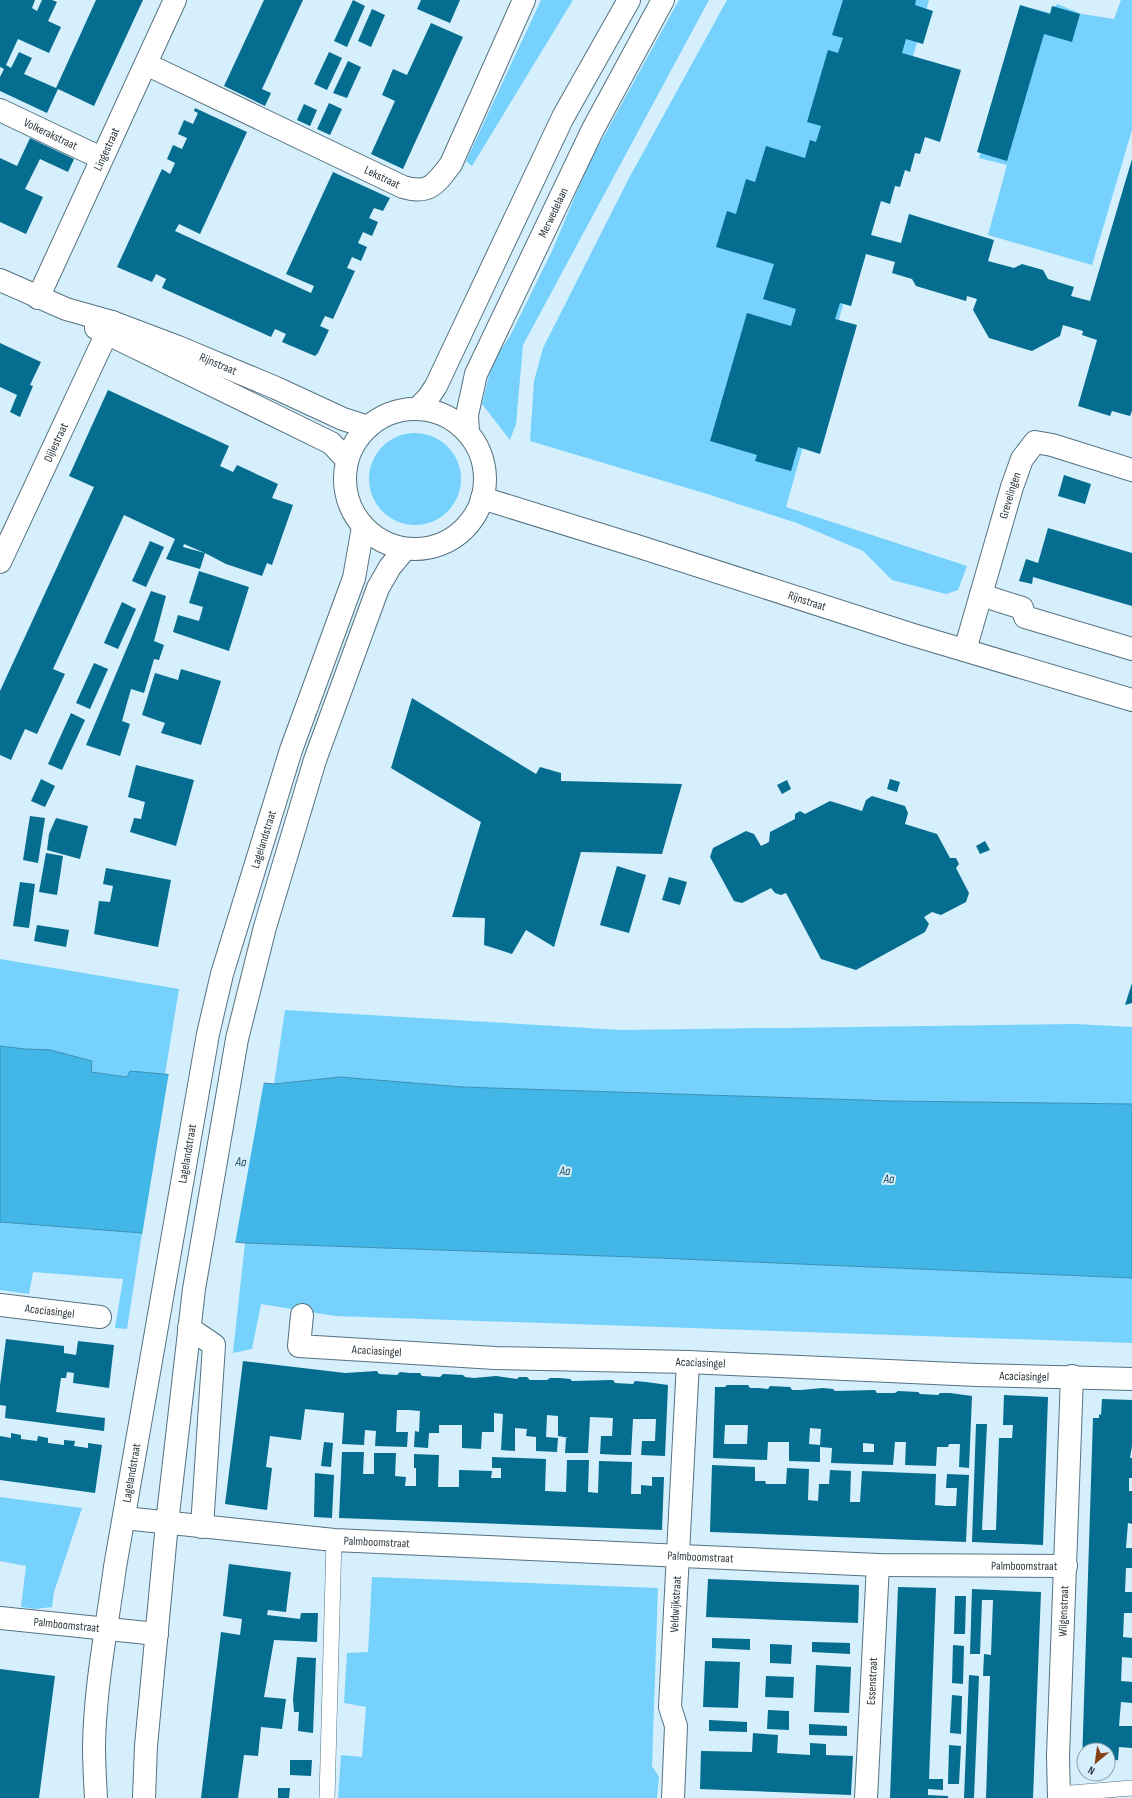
<svg xmlns="http://www.w3.org/2000/svg" width="1132" height="1798" viewBox="0 0 1132 1798" font-family="'Sofia Sans Condensed',sans-serif">
	<style>
		.green { fill: #76d2fd }
		.water { fill: #42b6e6; stroke: #3b90b4 }
		.pier { fill: #d5effc }
		.building { fill: #056d90; fill-rule: evenodd }
		.lines { fill: none; stroke-linecap: round; stroke-linejoin: round }
		.lane-casing { stroke: #557281; stroke-width: 16 }
		.street-casing { stroke: #557281; stroke-width: 24 }
		.secondary-casing { stroke: #557281; stroke-width: 24 }
		.lane { stroke: #fff; stroke-width: 15 }
		.street { stroke: #fff; stroke-width: 22 }
		.secondary { stroke: #fff; stroke-width: 22 }
		.labels { text-anchor: middle; dominant-baseline: central; stroke-width: 4; stroke-linejoin: round; paint-order: stroke }
		.street-label { font-size: 12px; fill: #2c383f; stroke: #d5effc }
		.water-label { font-size: 13px; font-style: italic; fill: #1c4b5f; stroke: #d5effc }
	</style>
	<rect width="100%" height="100%" fill="#d5effc"/>
	<g class="green">
		<polygon points="541,0 573,0 472,166 466,161"/>
		<polygon points="679,0 709,0 523,345 516,424 510,440 482,404 492,363 510,336 552,251 589,163"/>
		<polygon points="727,0 929,0 786,507 967,566 958,590 946,594 892,580 863,551 797,523 704,493 530,441 534,381 543,348 628,180"/>
		<polygon points="1121,0 1132,0 1132,130 1092,265 988,235 1007,165 979,158 1026,7 1051,13 1057,4 1082,14 1114,19"/>
		<circle cx="415" cy="479" r="46"/>
		<polygon points="0,959 179,989 165,1074 130,1071 128,1077 91,1072 92,1061 0,1046"/>
		<polygon points="285,1010 622,1030 1076,1024 1132,1027 1132,1104 892,1101 462,1087 340,1077 274,1084"/>
		<polygon points="0,1222 142,1233 127,1329 115,1328 123,1279 33,1272 29,1294 0,1290"/>
		<polygon points="245,1243 634,1257 1132,1278 1132,1343 335,1316 261,1304 252,1349 233,1353"/>
		<polygon points="0,1497 82,1508 54,1592 52,1607 35,1609 21,1607 26,1566 0,1561"/>
		<polygon points="372,1577 658,1588 652,1766 659,1777 657,1798 338,1798 341,1755 362,1757 366,1707 344,1703 347,1653 368,1652"/>
	</g>
	<polygon class="water" points="0,1046 25,1049 50,1050 92,1061 91,1072 127,1077 130,1071 274,1084 340,1077 462,1087 892,1101 1132,1104 1132,1278 634,1257 245,1243 142,1233 0,1222"/>
	<polygon class="pier" points="169,1072 264,1081 235,1244 142,1235"/>
	<g class="building">
		<polygon points="0,0 35,0 32,8 37,11 42,0 52,0 57,2 48,21 61,27 49,53 18,39 6,65 11,68 19,52 32,58 24,74 56,88 96,0 143,0 94,106 58,89 47,113 0,91 0,77 4,69 0,67"/>
		<polygon points="264,0 303,0 262,89 271,93 265,106 224,86"/>
		<polygon points="353,0 365,6 347,47 334,41"/>
		<polygon points="421,0 460,0 450,23 417,9"/>
		<polygon points="843,0 916,0 915,5 933,11 923,44 906,39 902,53 961,70 940,142 925,137 920,154 915,153 910,172 905,170 900,187 895,186 890,204 881,201 871,235 901,243 909,214 994,240 988,261 1014,268 1022,264 1043,270 1048,279 1074,287 1071,296 1090,301 1132,159 1132,411 1130,416 1112,411 1110,416 1078,406 1097,340 1082,335 1083,331 1063,325 1060,336 1032,351 989,338 973,310 977,299 967,296 966,301 916,286 912,279 892,273 895,262 866,254 851,306 840,303 835,319 857,325 820,454 798,447 791,471 755,461 757,455 710,441 747,313 791,326 796,309 763,299 774,264 716,247 727,211 736,214 746,179 755,182 766,146 805,158 810,140 816,142 821,126 807,122 828,50 838,53 843,38 832,35"/>
		<polygon points="1020,5 1050,14 1052,6 1080,14 1072,42 1044,34 1007,161 977,152"/>
		<polygon points="372,9 385,15 371,47 358,41"/>
		<polygon points="431,23 463,37 403,169 371,154 395,101 382,95 393,69 407,75"/>
		<polygon points="329,52 342,58 327,90 314,84"/>
		<polygon points="348,61 361,67 347,98 333,93"/>
		<polygon points="329,103 342,109 330,135 317,129"/>
		<polygon points="304,104 317,110 310,126 297,120"/>
		<polygon points="195,108 247,132 200,234 179,224 175,231 311,293 314,286 286,274 333,172 390,198 383,211 374,208 369,218 378,222 372,236 363,232 358,243 367,247 361,261 352,257 347,268 355,271 333,319 325,316 320,326 329,330 318,353 315,356 282,342 286,334 275,329 271,337 162,288 166,279 156,274 152,282 117,267 162,169 170,174 175,163 167,159 173,145 182,149 187,138 178,134 184,120 193,124 198,113 194,111"/>
		<polygon points="30,138 74,159 68,172 40,159 25,189 43,197 26,234 0,222 0,158 17,166"/>
		<polygon points="0,343 41,362 30,385 33,386 20,417 10,412 17,395 0,387"/>
		<path d="M108,390L229,446L220,466L233,472L237,465L278,484L272,498L293,505L272,565L267,563L262,576L226,564L205,553L200,569L166,559L175,539L124,515L53,669L65,674L37,734L25,729L11,760L0,755V691L94,487L69,476ZM184,544L205,553L183,547Z"/>
		<polygon points="1064,475 1091,484 1085,504 1058,496"/>
		<polygon points="1048,528 1132,553 1132,606 1033,577 1032,584 1019,581 1026,559 1038,563"/>
		<polygon points="150,541 164,547 146,587 132,581"/>
		<polygon points="199,571 249,587 229,651 173,632 178,615 199,621 203,607 189,603"/>
		<polygon points="151,591 166,596 154,641 164,645 159,660 154,659 144,693 131,689 122,721 130,724 120,756 86,745"/>
		<polygon points="122,602 136,609 118,649 104,643"/>
		<polygon points="94,663 108,669 90,709 76,703"/>
		<polygon points="181,669 221,681 201,745 161,733 165,723 142,715 155,673 178,680"/>
		<polygon points="412,698 536,774 540,767 561,773 561,781 682,784 662,854 581,852 554,947 526,930 512,954 484,945 485,918 452,917 481,822 391,768"/>
		<polygon points="71,713 85,720 62,770 48,764"/>
		<polygon points="136,765 194,780 176,846 130,832 134,818 141,819 145,802 128,797"/>
		<polygon points="41,779 55,786 45,807 31,801"/>
		<polygon points="890,779 900,782 897,792 887,789"/>
		<polygon points="787,780 791,789 782,794 777,785"/>
		<polygon points="872,796 905,806 908,813 905,824 937,834 950,858 956,858 959,864 956,868 969,893 966,902 941,915 932,912 924,917 929,924 925,932 856,970 821,959 786,893 781,895 775,893 771,888 742,903 734,901 710,857 713,848 746,831 754,834 761,846 769,842 770,832 795,819 795,814 800,811 805,814 830,801 862,811 866,800"/>
		<polygon points="30,816 45,818 38,863 23,860"/>
		<polygon points="56,818 88,826 80,859 47,850 49,834"/>
		<polygon points="985,841 990,850 980,854 976,846"/>
		<polygon points="46,853 63,856 57,895 39,892"/>
		<polygon points="617,866 646,875 629,933 600,925"/>
		<polygon points="106,868 171,880 158,947 94,934 99,901 110,902 113,886 103,884"/>
		<polygon points="669,877 687,882 680,905 662,900"/>
		<polygon points="20,882 35,884 29,928 13,926"/>
		<polygon points="37,925 69,930 66,947 34,941"/>
		<polygon points="1132,983 1132,1003 1125,1005"/>
		<polygon points="6,1339 64,1346 64,1353 76,1355 78,1341 114,1345 109,1388 73,1383 74,1373 67,1372 66,1378 61,1378 56,1412 105,1418 104,1431 5,1418 6,1406 0,1405 0,1385"/>
		<polygon points="243,1361 345,1373 377,1371 379,1374 397,1375 400,1372 410,1373 420,1373 422,1376 440,1377 443,1374 463,1375 465,1377 474,1378 496,1376 517,1379 519,1377 527,1377 530,1380 547,1380 550,1378 560,1378 570,1379 572,1381 613,1380 615,1383 633,1384 635,1381 646,1382 668,1385 665,1456 641,1455 642,1441 655,1441 656,1419 633,1419 631,1455 621,1455 600,1454 601,1436 612,1436 613,1418 590,1417 588,1453 565,1453 566,1438 569,1438 558,1436 558,1416 547,1415 546,1437 558,1438 557,1452 536,1451 536,1437 526,1436 527,1429 515,1428 515,1451 501,1450 503,1414 494,1413 494,1432 482,1432 481,1449 462,1448 462,1425 439,1425 439,1433 429,1433 428,1448 414,1447 415,1431 419,1432 420,1411 409,1410 397,1410 396,1432 408,1432 407,1447 375,1446 376,1431 365,1430 364,1445 342,1444 344,1413 305,1409 301,1440 270,1436 266,1467 272,1468 267,1510 225,1504"/>
		<path d="M727,1385H748L750,1388H759L768,1389L770,1386L790,1387L792,1390H801L823,1388L833,1389L835,1391L875,1390L877,1393H895L898,1391L918,1392L920,1394L938,1395L940,1393H950L972,1396L969,1468L959,1467L960,1444H949L948,1447H937L936,1466L905,1465L906,1442H895L893,1465L831,1463L832,1448L820,1447V1462L789,1461V1442H768L767,1460L713,1458L715,1387H725ZM725,1425H748L747,1444H724ZM810,1428L821,1429L820,1445L809,1444ZM863,1443L874,1444V1452H863Z"/>
		<polygon points="1004,1395 1048,1397 1043,1545 972,1542 976,1424 987,1424 982,1530 996,1530 999,1438 1012,1438 1013,1425 1003,1425"/>
		<polygon points="1102,1399 1132,1400 1132,1446 1130,1458 1132,1458 1132,1478 1129,1478 1129,1491 1132,1491 1132,1524 1128,1523 1126,1548 1132,1548 1132,1568 1126,1568 1125,1592 1132,1592 1132,1613 1124,1613 1123,1637 1132,1638 1132,1658 1122,1657 1121,1681 1132,1682 1132,1703 1121,1702 1119,1726 1132,1726 1132,1748 1119,1747 1118,1760 1108,1761 1108,1750 1084,1750 1084,1764 1082,1764 1093,1418 1099,1418 1099,1414 1101,1415"/>
		<polygon points="11,1433 21,1435 21,1439 37,1441 38,1436 48,1438 48,1443 64,1445 64,1440 75,1441 74,1446 88,1448 88,1443 102,1445 95,1493 0,1480 0,1436 11,1438"/>
		<polygon points="324,1442 333,1443 331,1467 321,1466"/>
		<polygon points="342,1452 364,1452 363,1474 374,1474 374,1453 396,1453 395,1476 406,1477 405,1486 416,1486 416,1468 414,1468 414,1454 439,1455 438,1487 459,1487 459,1470 492,1471 491,1478 501,1478 501,1468 492,1468 492,1457 546,1459 545,1491 566,1492 567,1460 589,1460 588,1492 598,1493 599,1461 632,1462 631,1494 641,1494 641,1485 652,1486 652,1477 664,1477 662,1530 339,1518"/>
		<polygon points="712,1465 755,1467 755,1481 765,1481 766,1484 786,1484 787,1468 809,1469 808,1500 818,1501 819,1484 829,1484 830,1470 851,1471 850,1502 860,1502 862,1471 936,1474 935,1505 946,1506 956,1506 957,1488 946,1488 947,1474 969,1475 966,1542 710,1532"/>
		<polygon points="315,1473 334,1475 332,1518 314,1517"/>
		<polygon points="229,1564 291,1572 286,1612 268,1610 267,1615 300,1619 301,1613 318,1613 317,1642 274,1640 264,1697 286,1699 282,1729 261,1727 258,1756 244,1755 238,1798 201,1798 221,1632 240,1635 242,1619 223,1616"/>
		<polygon points="708,1579 859,1585 858,1623 706,1617"/>
		<polygon points="898,1587 936,1588 929,1779 943,1779 943,1790 928,1789 928,1795 948,1796 948,1798 890,1798"/>
		<polygon points="972,1589 1041,1592 1033,1798 986,1798 990,1676 983,1676 984,1654 991,1655 993,1600 982,1600 980,1654 970,1654"/>
		<polygon points="955,1596 966,1596 965,1634 954,1634"/>
		<polygon points="712,1638 750,1639 750,1650 712,1648"/>
		<polygon points="812,1642 850,1643 850,1654 812,1652"/>
		<polygon points="770,1644 792,1645 791,1664 770,1663"/>
		<polygon points="953,1645 964,1646 963,1684 952,1683"/>
		<polygon points="297,1657 316,1658 313,1733 298,1731 299,1712 294,1712 293,1699"/>
		<polygon points="705,1661 740,1662 738,1708 703,1707"/>
		<polygon points="816,1665 851,1667 849,1713 814,1712"/>
		<polygon points="0,1669 55,1676 39,1798 0,1798"/>
		<polygon points="969,1675 979,1676 974,1798 964,1798"/>
		<polygon points="766,1676 794,1677 793,1698 765,1697"/>
		<polygon points="952,1695 962,1696 961,1734 950,1733"/>
		<polygon points="768,1710 789,1711 789,1730 767,1729"/>
		<polygon points="709,1720 747,1722 747,1732 709,1731"/>
		<polygon points="809,1724 847,1726 847,1736 809,1735"/>
		<polygon points="753,1733 778,1735 777,1753 810,1755 810,1743 826,1744 826,1755 853,1756 851,1795 700,1789 701,1751 752,1752"/>
		<polygon points="949,1745 961,1746 959,1784 948,1784"/>
		<polygon points="290,1760 312,1760 311,1776 290,1775"/>
		<polygon points="278,1788 290,1788 289,1798 278,1798"/>
	</g>
	<g class="lines">
		<defs>
			<g id="lane">
				<polyline points="1059,1794 1132,1788"/>
				<polyline points="327,1798 334,1540"/>
			</g>
			<g id="street">
				<path id="s1" d="M146,64L403,187C429,195 436,184 451,164L524,0"/>
				<path id="s2" d="M0,110L101,158"/>
				<path id="s3" d="M38,298L175,0"/>
				<path id="s4" d="M0,562L112,322"/>
				<polyline points="981,595 1022,608 1025,617 1132,649"/>
				<path id="s5" d="M965,650L1012,487L1022,459L1035,442L1052,445L1132,470"/>
				<path id="s6" d="M0,1305L100,1317"/>
				<path id="s7" d="M302,1315L299,1346L495,1358L688,1362L977,1375L1132,1379"/>
				<polyline points="189,1328 214,1345 202,1527"/>
				<path id="s8" d="M124,1518L334,1540L878,1565L1066,1566"/>
				<path id="s9" d="M0,1618L157,1634"/>
				<path id="s10" d="M673,1798L676,1726L670,1707L688,1362"/>
				<path id="s11" d="M866,1798L878,1565"/>
				<path id="s12" d="M1059,1798L1058,1756L1072,1376"/>
			</g>
			<g id="secondary">
				<path id="s13" d="M0,280L66,309L112,322L178,347L276,388L343,419L368,427"/>
				<polyline points="96,328 331,443 347,460"/>
				<polyline points="417,409 428,398 436,386 563,117 629,0"/>
				<circle cx="415" cy="479" r="70"/>
				<path id="s14" d="M468,433L467,415L476,374L593,129L663,0"/>
				<path id="s15" d="M482,498L640,547L910,634L1132,700"/>
				<path id="s16" d="M96,1798C95,1781 94,1763 94,1746C95,1686 107,1627 115,1567L208,1034L222,974L291,750L354,578L363,527"/>
				<polyline points="144,1798 146,1746 167,1523 194,1289 237,1039 265,927 315,760 378,588 390,567 405,549"/>
			</g>
		</defs>
		<use href="#lane" class="lane-casing"/>
		<use href="#street" class="street-casing"/>
		<use href="#secondary" class="secondary-casing"/>
		<use href="#lane" class="lane"/>
		<use href="#street" class="street"/>
		<use href="#secondary" class="secondary"/>
	</g>
	<g class="labels">
		<g class="street-label">
			<text stroke="none"><textPath href="#s2" startOffset="56">Volkerakstraat</textPath></text>
			<text stroke="none"><textPath href="#s3" startOffset="164">Lingestraat</textPath></text>
			<text stroke="none"><textPath href="#s1" startOffset="262">Lekstraat</textPath></text>
			<text stroke="none"><textPath href="#s14" startOffset="239">Merwedelaan</textPath></text>
			<text stroke="none"><textPath href="#s13" startOffset="234">Rijnstraat</textPath></text>
			<text stroke="none"><textPath href="#s4" startOffset="132">Dijlestraat</textPath></text>
			<text stroke="none"><textPath href="#s5" startOffset="161">Grevelingen</textPath></text>
			<text stroke="none"><textPath href="#s15" startOffset="341">Rijnstraat</textPath></text>
			<text stroke="none"><textPath href="#s16" startOffset="976">Lagelandstraat</textPath></text>
			<text stroke="none"><textPath href="#s16" startOffset="652">Lagelandstraat</textPath></text>
			<text stroke="none"><textPath href="#s6" startOffset="50">Acaciasingel</textPath></text>
			<text stroke="none"><textPath href="#s7" startOffset="109">Acaciasingel</textPath></text>
			<text stroke="none"><textPath href="#s7" startOffset="433">Acaciasingel</textPath></text>
			<text stroke="none"><textPath href="#s7" startOffset="757">Acaciasingel</textPath></text>
			<text stroke="none"><textPath href="#s16" startOffset="328">Lagelandstraat</textPath></text>
			<text stroke="none"><textPath href="#s8" startOffset="254">Palmboomstraat</textPath></text>
			<text stroke="none"><textPath href="#s8" startOffset="578">Palmboomstraat</textPath></text>
			<text stroke="none"><textPath href="#s8" startOffset="902">Palmboomstraat</textPath></text>
			<text stroke="none"><textPath href="#s10" startOffset="195">Veldwijkstraat</textPath></text>
			<text stroke="none"><textPath href="#s12" startOffset="187">Wilgenstraat</textPath></text>
			<text stroke="none"><textPath href="#s9" startOffset="67">Palmboomstraat</textPath></text>
			<text stroke="none"><textPath href="#s11" startOffset="117">Essenstraat</textPath></text>
		</g>
		<g class="water-label">
			<text transform="translate(241 1162) rotate(5)">Aa</text>
			<text transform="translate(565 1171) rotate(1)">Aa</text>
			<text transform="translate(889 1179) rotate(1)">Aa</text>
		</g>
	</g>
	<g transform="translate(1096 1762) rotate(209)"><circle r="19" fill="#d5effc" stroke="#91a6b0"/>
	<path d="M0-3L7 15L0 10L-7 15Z" fill="#844013"/>
	<text y="-6" font-size="11" font-weight="bold" text-anchor="middle" fill="#2c383f">N</text>
	</g>
</svg>
